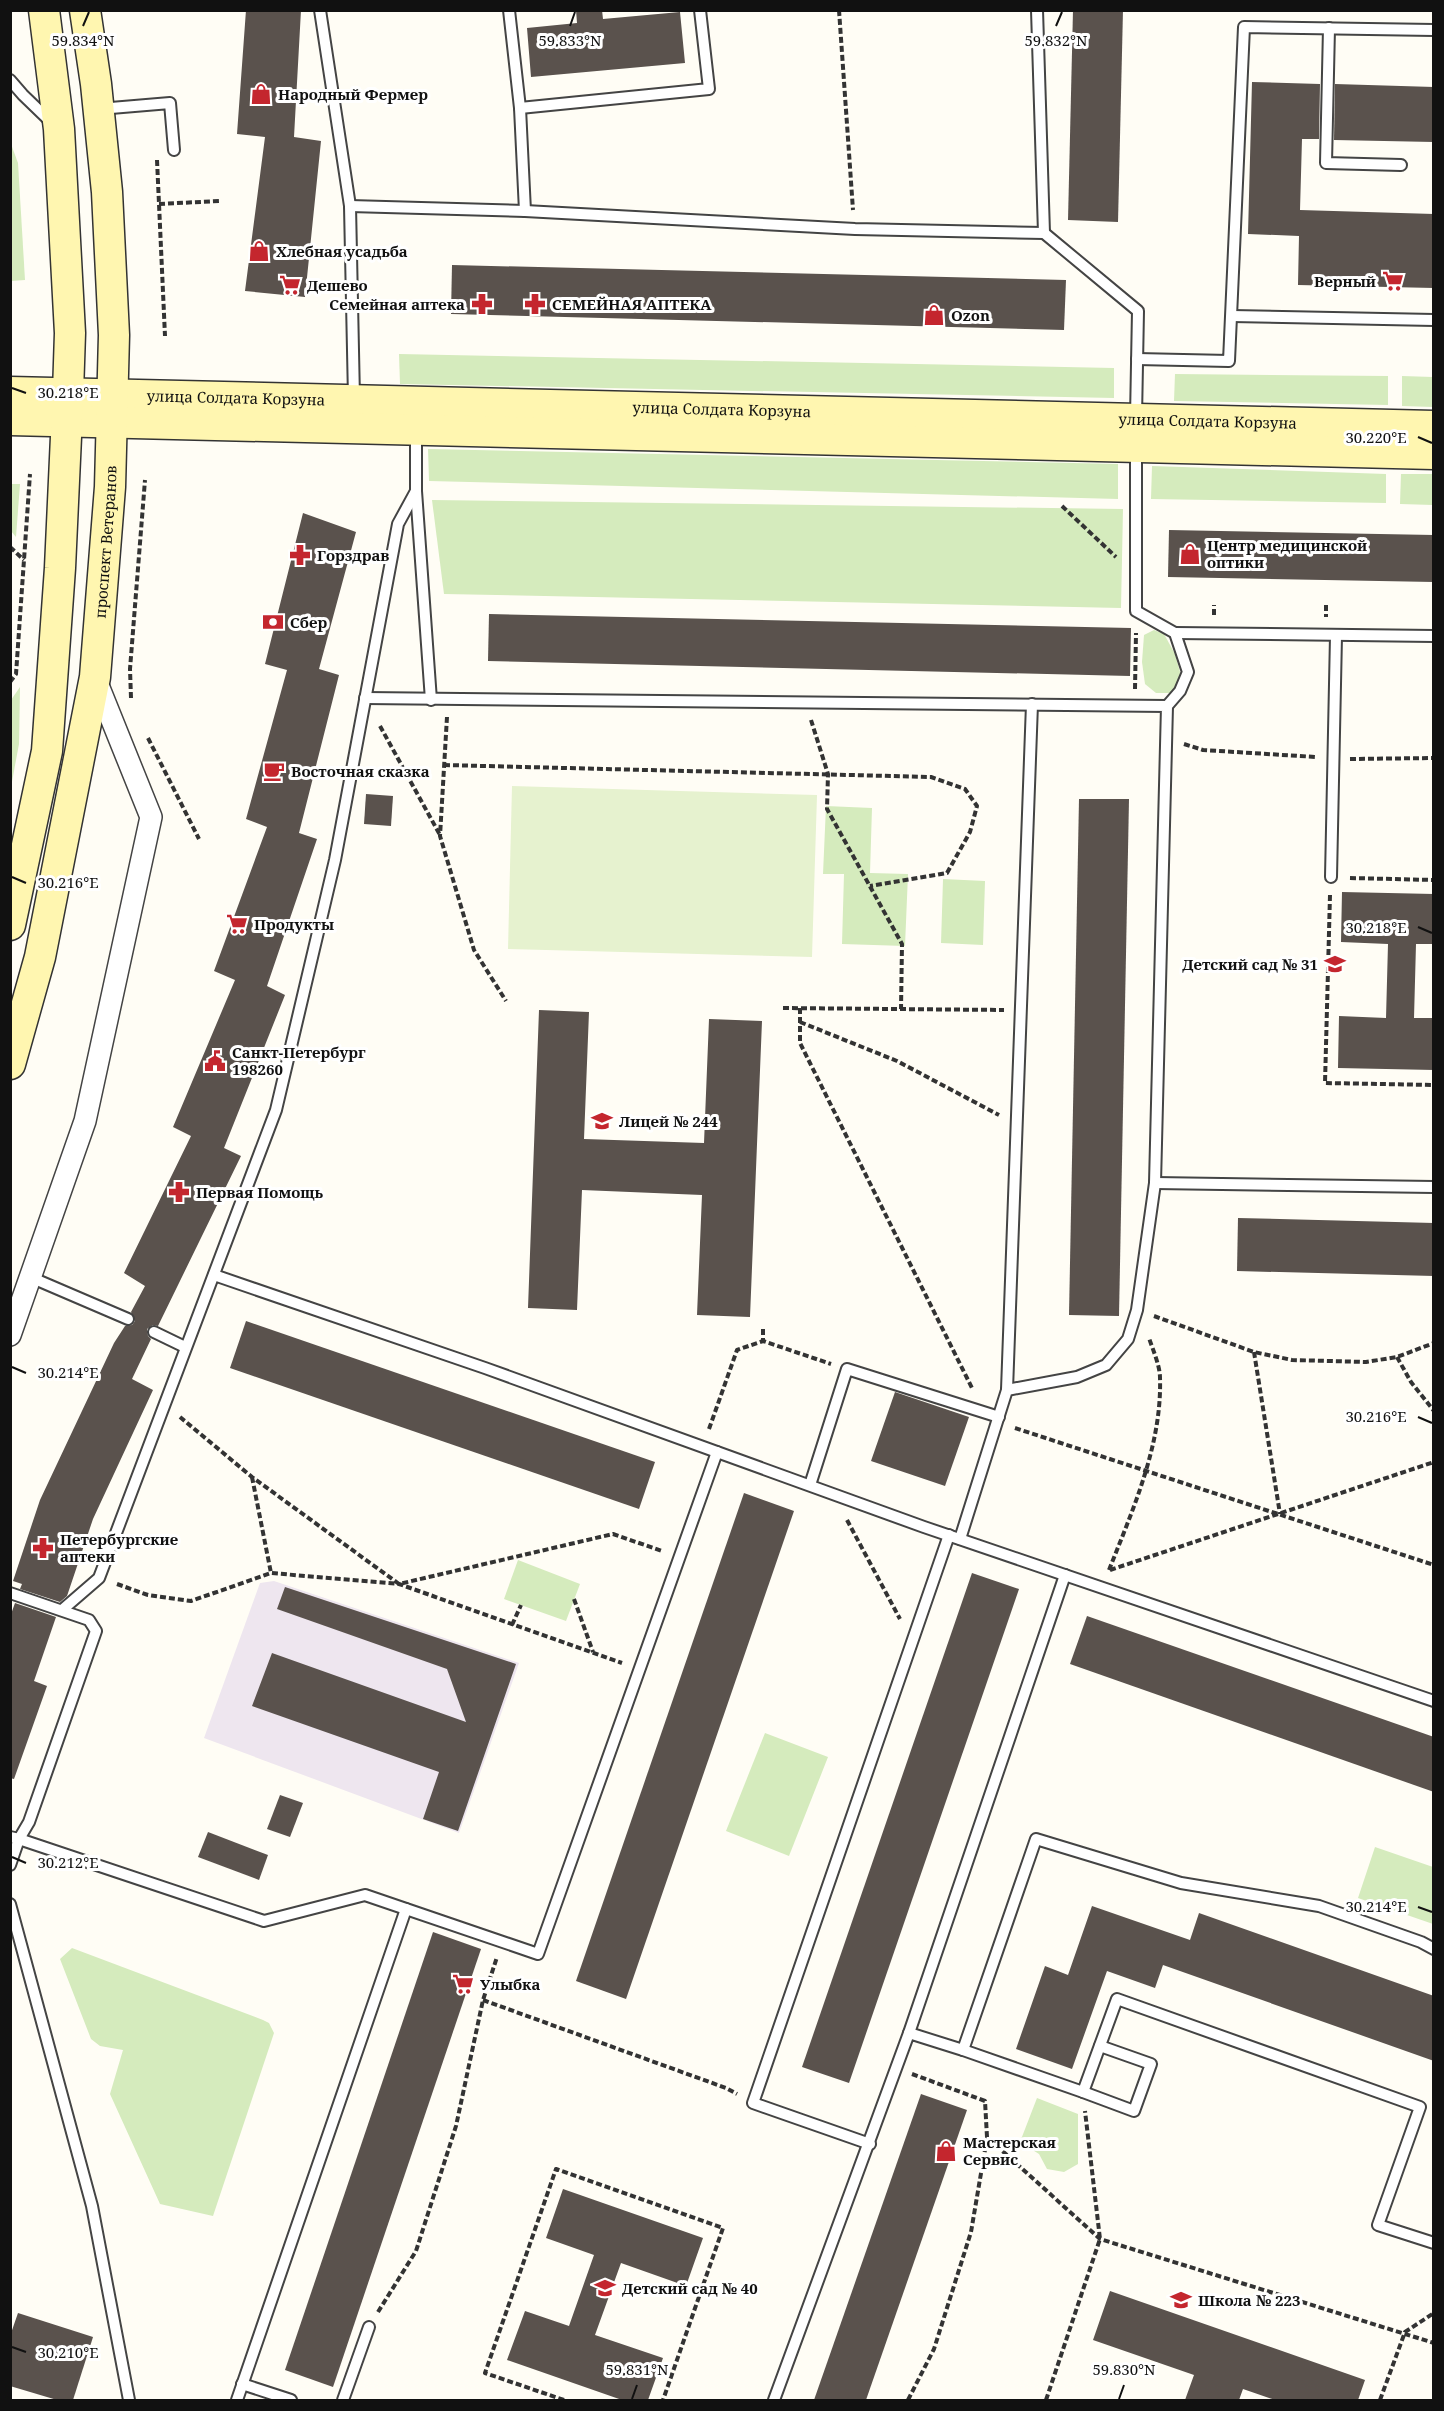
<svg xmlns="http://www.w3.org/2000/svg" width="1444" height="2411" viewBox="0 0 1444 2411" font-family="'Noto Serif',serif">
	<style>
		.industrial { fill: #eee6ef }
		.green { fill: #d5ebbd }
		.pitch { fill: #e6f2cf }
		.building { fill: #5a524d }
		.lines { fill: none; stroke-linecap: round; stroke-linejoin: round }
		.lane-casing { stroke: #444; stroke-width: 14 }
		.street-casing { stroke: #444; stroke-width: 24 }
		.secondary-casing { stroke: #333; stroke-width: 33 }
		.path { stroke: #333; stroke-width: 4; stroke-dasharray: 6 3; stroke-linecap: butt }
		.lane { stroke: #fff; stroke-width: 10 }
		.street { stroke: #fff; stroke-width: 21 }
		.secondary { stroke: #fff6b0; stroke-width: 30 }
		.ticks { fill: none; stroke: #111; stroke-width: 2 }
		.labels { text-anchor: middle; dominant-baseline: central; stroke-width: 6; stroke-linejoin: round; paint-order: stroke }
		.poi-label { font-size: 15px; font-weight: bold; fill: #111; stroke: #fff; text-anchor: start }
		.street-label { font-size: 15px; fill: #111; stroke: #fff }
		.ticks-label { font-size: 15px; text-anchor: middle; fill: #111; stroke: #fff; stroke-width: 6; stroke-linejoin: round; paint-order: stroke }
	</style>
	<rect width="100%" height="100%" fill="#fffdf5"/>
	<polygon class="industrial" points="274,1581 519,1663 459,1833 204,1738 260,1583"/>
	<g class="green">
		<polygon points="11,144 18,163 25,280 11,281"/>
		<polygon points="399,354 1114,368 1114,398 400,384"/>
		<polygon points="1175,374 1388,376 1388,405 1174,401"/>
		<polygon points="1402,376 1433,377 1433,407 1402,406"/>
		<polygon points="428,449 1118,464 1118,499 429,481"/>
		<polygon points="1152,466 1386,474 1386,503 1151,499"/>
		<polygon points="1401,474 1433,474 1433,505 1400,504"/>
		<polygon points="10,484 20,484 16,537 11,531"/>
		<polygon points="432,500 1123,509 1121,608 444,594"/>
		<polygon points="1154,630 1164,634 1175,654 1182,679 1171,693 1156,693 1145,684 1142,662 1144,635"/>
		<polygon points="20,687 19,744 11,787 11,700"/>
		<polygon points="826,806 872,808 870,873 908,874 905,946 842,944 844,874 823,874"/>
		<polygon points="943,879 985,881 983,945 941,943"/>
		<polygon points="518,1560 580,1584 566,1621 504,1599"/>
		<polygon points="765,1733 828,1757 789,1856 726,1831"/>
		<polygon points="1375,1847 1433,1867 1433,1924 1358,1898"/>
		<polygon points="72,1948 263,2020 269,2023 274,2033 213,2216 160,2204 110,2094 123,2050 100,2046 91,2039 60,1959"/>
		<polygon points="1037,2098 1078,2114 1078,2164 1064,2172 1047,2169 1039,2154 1020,2142"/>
	</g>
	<polygon class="pitch" points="512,786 817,795 812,957 508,949"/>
	<g class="building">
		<polygon points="246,10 301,10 294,137 321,141 305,297 245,291 265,137 237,134"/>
		<polygon points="576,10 602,10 603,19 680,12 685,63 531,77 527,28 577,23"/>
		<polygon points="1073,10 1123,10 1118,222 1068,220"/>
		<polygon points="1252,82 1320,84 1319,139 1302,139 1300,210 1434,214 1434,288 1298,285 1299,236 1248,234"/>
		<polygon points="1335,84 1434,87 1434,142 1334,140"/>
		<polygon points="452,265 1066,280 1064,330 451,314"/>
		<polygon points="303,513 356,532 319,669 339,675 299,833 317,839 267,986 285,995 224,1148 241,1156 158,1326 153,1325 147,1329 148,1336 151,1339 132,1379 153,1390 93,1519 67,1596 60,1602 20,1589 22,1584 13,1581 40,1500 114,1343 125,1326 132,1325 135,1321 131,1312 145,1286 124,1273 191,1136 173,1127 235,980 214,971 267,827 246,819 287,670 265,664"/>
		<polygon points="1169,530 1434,535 1434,582 1168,577"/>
		<polygon points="489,614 1131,628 1130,676 488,661"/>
		<polygon points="366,794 393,796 391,826 364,824"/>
		<polygon points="1079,799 1129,799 1119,1316 1069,1315"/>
		<polygon points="1342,892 1434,894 1434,944 1416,944 1414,1018 1434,1018 1434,1070 1338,1068 1339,1016 1386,1018 1388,944 1341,942"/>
		<polygon points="539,1010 589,1012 584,1139 704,1143 709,1019 762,1021 750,1317 697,1315 702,1195 582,1190 577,1310 528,1308"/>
		<polygon points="1238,1218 1434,1223 1434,1276 1237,1271"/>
		<polygon points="246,1321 655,1462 639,1509 230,1368"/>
		<polygon points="895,1392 969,1417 945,1486 871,1461"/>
		<polygon points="744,1493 794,1511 626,1999 576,1981"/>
		<polygon points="972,1573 1019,1589 849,2083 802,2067"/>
		<polygon points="285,1587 516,1664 458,1831 423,1819 439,1772 252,1706 272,1653 466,1722 447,1669 277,1609"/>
		<polygon points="15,1603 56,1617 34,1681 47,1686 14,1779 10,1778 10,1617"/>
		<polygon points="1087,1616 1434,1737 1434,1792 1070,1664"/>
		<polygon points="280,1795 303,1803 290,1837 267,1829"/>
		<polygon points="208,1832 268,1855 259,1880 198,1857"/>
		<polygon points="1092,1906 1190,1940 1199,1913 1434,1996 1434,2061 1163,1965 1155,1988 1107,1971 1072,2069 1016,2049 1045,1966 1068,1975"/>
		<polygon points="433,1932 481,1949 333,2387 285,2370"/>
		<polygon points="921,2094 967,2110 866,2400 814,2400"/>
		<polygon points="563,2189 703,2238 686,2286 621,2263 595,2335 663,2358 648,2400 622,2400 507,2360 525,2311 569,2326 594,2255 546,2238"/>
		<polygon points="1110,2291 1365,2380 1358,2400 1275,2400 1243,2389 1239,2400 1185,2400 1194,2375 1093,2340"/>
		<polygon points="18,2313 93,2337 73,2400 57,2400 10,2386 10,2336"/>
	</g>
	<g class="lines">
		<defs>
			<g id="lane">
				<polyline points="320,10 350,206 354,398"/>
				<polyline points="509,10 520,108 525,211"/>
				<polyline points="1037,10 1044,233"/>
				<polyline points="1329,28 1326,163 1401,165"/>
				<polyline points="10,80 23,95 52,123"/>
				<polyline points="520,108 709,89 700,10"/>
				<polyline points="99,109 170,103 174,150"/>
				<polyline points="350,206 525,211 855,229 1044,233 1138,311 1136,417"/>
				<polyline points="1232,316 1434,320"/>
				<polyline points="1137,359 1229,361 1244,27 1434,30"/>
				<polyline points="1136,450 1136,611 1175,633 1188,672 1180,691 1167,706"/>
				<polyline points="416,491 431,700"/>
				<polyline points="1175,633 1434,636"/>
				<polyline points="365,698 1167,706 1155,1183 1137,1310 1128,1339 1106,1365 1077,1377 1007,1390 960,1539"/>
				<polyline points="1331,877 1336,636"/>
				<polyline points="1155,1183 1434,1187"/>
				<polyline points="214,1275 485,1368 924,1527 1434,1701"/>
				<polyline points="30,1277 128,1319"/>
				<polyline points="154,1332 185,1347"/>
				<polyline points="1007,1390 1032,704"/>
				<polyline points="810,1485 847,1369 999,1417"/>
				<polyline points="10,1593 89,1620 96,1631 29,1822 19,1839 264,1921 365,1895 538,1954 717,1452"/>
				<polyline points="62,1610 99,1578 276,1110 335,860 398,524 416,491 416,432"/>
				<polyline points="10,1837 19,1839 10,1865"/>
				<polyline points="10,1904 92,2206 129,2400"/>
				<polyline points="1434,1949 1421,1942 1319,1906 1181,1883 1036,1839 963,2050 1083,2092 1117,1999 1420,2107 1378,2225 1434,2243"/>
				<polyline points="909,2033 1065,1575"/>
				<polyline points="1083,2092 1134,2111 1151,2064 1100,2046"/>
				<polyline points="870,2144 753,2103 949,1535"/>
				<polyline points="242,2384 291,2400"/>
				<polyline points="237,2400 406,1909"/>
				<polyline points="343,2400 369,2327"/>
				<polyline points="774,2400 909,2033 963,2050"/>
			</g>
			<polyline id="street" points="10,1335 85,1121 151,817 95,678"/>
			<g id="secondary">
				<path id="s1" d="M10,392L1434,426"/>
				<polyline points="10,420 1434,454"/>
				<polyline points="10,925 47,751 60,568 68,393 70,333 59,129 44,10"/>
				<path id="s2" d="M10,1064L40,957L95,677L110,487L114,335L107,192L96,84L85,10"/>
			</g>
		</defs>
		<use href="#lane" class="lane-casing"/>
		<use href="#street" class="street-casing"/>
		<use href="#secondary" class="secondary-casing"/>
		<g class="path">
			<polyline points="839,10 853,210"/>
			<polyline points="157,160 165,336"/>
			<polyline points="159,204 219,201"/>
			<polyline points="1062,506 1116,557"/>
			<polyline points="10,547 24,560"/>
			<polyline points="1326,605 1326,617"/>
			<polyline points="1214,615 1214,605"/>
			<polyline points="10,682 16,674 30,474"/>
			<polyline points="1135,689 1136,633"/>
			<polyline points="131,698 130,669 145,480"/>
			<polyline points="447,717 440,836 474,950 506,1001"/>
			<polyline points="811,720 828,774 827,809 902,944 901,1009"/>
			<polyline points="380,726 440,835"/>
			<polyline points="148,738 199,839"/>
			<polyline points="1184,744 1203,750 1316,757"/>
			<polyline points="1350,759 1434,758"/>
			<polyline points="444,765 931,777 965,789 977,806 970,832 947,873 870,886"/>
			<polyline points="1350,878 1434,880"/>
			<polyline points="1330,895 1325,1083 1434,1085"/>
			<polyline points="783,1008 1004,1010"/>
			<polyline points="800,1008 800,1043 973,1390"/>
			<polyline points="800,1022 897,1061 999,1115"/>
			<polyline points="1154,1316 1254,1352 1292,1360 1366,1362 1397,1357 1434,1343"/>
			<polyline points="763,1329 763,1341 831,1364"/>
			<polyline points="1254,1352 1280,1514"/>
			<polyline points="1397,1357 1411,1382 1434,1411"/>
			<polyline points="180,1417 252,1477 399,1584 613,1534 662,1551"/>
			<polyline points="1015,1428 1434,1565"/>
			<polyline points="709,1429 737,1350 763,1341"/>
			<polyline points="252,1477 271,1573"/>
			<polyline points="847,1520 900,1619"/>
			<path d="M1109,1570C1133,1509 1162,1445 1160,1378C1160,1366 1153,1350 1149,1338"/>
			<polyline points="1110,1570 1434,1462"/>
			<polyline points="117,1584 148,1595 191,1601 271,1573 399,1584 622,1663"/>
			<polyline points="574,1599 593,1652"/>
			<polyline points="512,1625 521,1605"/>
			<polyline points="483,2000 726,2088 737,2094"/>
			<polyline points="912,2074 985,2101 987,2137 1100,2239 1434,2343"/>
			<polyline points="378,2312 416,2251 456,2126 483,2000 497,1957"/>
			<polyline points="564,2400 485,2373 556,2169 723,2228 663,2400"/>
			<polyline points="908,2400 934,2349 971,2232 987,2138"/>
			<polyline points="1046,2400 1100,2239 1085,2111"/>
			<polyline points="1380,2400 1405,2332 1434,2313"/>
		</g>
		<use href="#lane" class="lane"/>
		<use href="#street" class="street"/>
		<use href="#secondary" class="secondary"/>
	</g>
	<path class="ticks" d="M83,26L89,12M570,26L575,12M1056,26L1062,12M12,388L26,393M1418,437L1432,443M12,877L26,883M1418,927L1432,933M12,1367L26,1373M1418,1417L1432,1423M12,1857L26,1863M1418,1907L1432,1912M12,2347L26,2352M632,2399L637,2385M1119,2399L1124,2385"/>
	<defs>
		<symbol id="shop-bare" viewBox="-9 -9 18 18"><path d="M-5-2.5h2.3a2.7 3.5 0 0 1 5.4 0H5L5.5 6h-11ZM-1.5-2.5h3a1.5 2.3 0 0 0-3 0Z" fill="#c4262e" stroke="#fff" stroke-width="2.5" paint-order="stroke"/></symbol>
		<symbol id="supermarket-bare" viewBox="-9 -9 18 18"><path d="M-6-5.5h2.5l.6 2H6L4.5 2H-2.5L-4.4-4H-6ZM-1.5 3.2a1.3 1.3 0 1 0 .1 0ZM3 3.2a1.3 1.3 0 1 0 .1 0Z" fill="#c4262e" stroke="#fff" stroke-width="2.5" paint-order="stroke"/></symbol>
		<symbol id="pharmacy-bare" viewBox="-9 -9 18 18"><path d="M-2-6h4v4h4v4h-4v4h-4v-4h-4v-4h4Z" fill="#c4262e" stroke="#fff" stroke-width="2.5" paint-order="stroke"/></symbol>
		<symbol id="bank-bare" viewBox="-9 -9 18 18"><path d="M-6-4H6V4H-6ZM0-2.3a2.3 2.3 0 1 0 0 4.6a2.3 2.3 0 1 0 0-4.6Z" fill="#c4262e" stroke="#fff" stroke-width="2.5" paint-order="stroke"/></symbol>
		<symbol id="cafe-bare" viewBox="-9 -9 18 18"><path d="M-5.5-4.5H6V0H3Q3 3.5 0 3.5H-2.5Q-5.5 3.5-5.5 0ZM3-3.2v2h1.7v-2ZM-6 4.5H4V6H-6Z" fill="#c4262e" stroke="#fff" stroke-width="2.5" paint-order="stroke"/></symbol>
		<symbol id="school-bare" viewBox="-9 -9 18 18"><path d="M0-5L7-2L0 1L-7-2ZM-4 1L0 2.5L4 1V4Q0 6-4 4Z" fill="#c4262e" stroke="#fff" stroke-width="2.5" paint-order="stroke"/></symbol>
		<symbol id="civic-bare" viewBox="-9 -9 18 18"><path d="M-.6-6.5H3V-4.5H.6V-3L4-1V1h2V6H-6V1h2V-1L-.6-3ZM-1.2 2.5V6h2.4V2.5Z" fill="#c4262e" stroke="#fff" stroke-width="2.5" paint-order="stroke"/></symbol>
	</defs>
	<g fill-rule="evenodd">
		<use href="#shop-bare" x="246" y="79" width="30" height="30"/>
		<use href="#shop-bare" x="244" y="236" width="30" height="30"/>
		<use href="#supermarket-bare" x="1378" y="266" width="30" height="30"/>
		<use href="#supermarket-bare" x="275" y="270" width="30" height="30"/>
		<use href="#pharmacy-bare" x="467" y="289" width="30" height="30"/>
		<use href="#pharmacy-bare" x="520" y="289" width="30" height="30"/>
		<use href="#shop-bare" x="919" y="300" width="30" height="30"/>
		<use href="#shop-bare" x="1175" y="539" width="30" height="30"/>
		<use href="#pharmacy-bare" x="285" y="540" width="30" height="30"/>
		<use href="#bank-bare" x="258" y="607" width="30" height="30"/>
		<use href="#cafe-bare" x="259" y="756" width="30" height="30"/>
		<use href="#supermarket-bare" x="222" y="909" width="30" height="30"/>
		<use href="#school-bare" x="1320" y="949" width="30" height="30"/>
		<use href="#civic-bare" x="200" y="1046" width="30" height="30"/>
		<use href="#school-bare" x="587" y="1106" width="30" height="30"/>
		<use href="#pharmacy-bare" x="164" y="1177" width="30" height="30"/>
		<use href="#pharmacy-bare" x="28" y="1533" width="30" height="30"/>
		<use href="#supermarket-bare" x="448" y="1969" width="30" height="30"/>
		<use href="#shop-bare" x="931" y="2136" width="30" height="30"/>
		<use href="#school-bare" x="590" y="2273" width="30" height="30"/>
		<use href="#school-bare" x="1166" y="2285" width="30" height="30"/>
	</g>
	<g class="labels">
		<g class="poi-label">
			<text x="278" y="94">Народный Фермер</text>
			<text x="276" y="251">Хлебная усадьба</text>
			<text x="1376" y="281" text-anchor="end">Верный</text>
			<text x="307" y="285">Дешево</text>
			<text x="465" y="304" text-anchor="end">Семейная аптека</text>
			<text x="552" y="304">СЕМЕЙНАЯ АПТЕКА</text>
			<text x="951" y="315">Ozon</text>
			<text x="1207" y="545">Центр медицинской<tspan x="1207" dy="17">оптики</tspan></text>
			<text x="317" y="555">Горздрав</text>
			<text x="290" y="622">Сбер</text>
			<text x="291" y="771">Восточная сказка</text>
			<text x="254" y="924">Продукты</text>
			<text x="1318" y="964" text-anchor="end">Детский сад № 31</text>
			<text x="232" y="1052">Санкт-Петербург<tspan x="232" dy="17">198260</tspan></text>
			<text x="619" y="1121">Лицей № 244</text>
			<text x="196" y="1192">Первая Помощь</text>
			<text x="60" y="1539">Петербургские<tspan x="60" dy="17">аптеки</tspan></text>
			<text x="480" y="1984">Улыбка</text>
			<text x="963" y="2142">Мастерская<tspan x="963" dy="17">Сервис</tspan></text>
			<text x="622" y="2288">Детский сад № 40</text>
			<text x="1198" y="2300">Школа № 223</text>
		</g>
		<g class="street-label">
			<text stroke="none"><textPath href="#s1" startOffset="226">улица Солдата Корзуна</textPath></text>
			<text stroke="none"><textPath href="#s1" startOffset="712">улица Солдата Корзуна</textPath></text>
			<text stroke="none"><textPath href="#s1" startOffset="1198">улица Солдата Корзуна</textPath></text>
			<text stroke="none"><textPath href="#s2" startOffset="532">проспект Ветеранов</textPath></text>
		</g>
	</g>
	<g class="ticks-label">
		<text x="83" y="46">59.834°N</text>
		<text x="570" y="46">59.833°N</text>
		<text x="1056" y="46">59.832°N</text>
		<text x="68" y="398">30.218°E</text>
		<text x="1376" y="443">30.220°E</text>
		<text x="68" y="888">30.216°E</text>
		<text x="1376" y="933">30.218°E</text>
		<text x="68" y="1378">30.214°E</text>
		<text x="1376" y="1422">30.216°E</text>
		<text x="68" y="1868">30.212°E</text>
		<text x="1376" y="1912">30.214°E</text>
		<text x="68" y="2358">30.210°E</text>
		<text x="637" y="2375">59.831°N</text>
		<text x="1124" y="2375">59.830°N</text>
	</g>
	<rect width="1444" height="2411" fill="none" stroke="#111111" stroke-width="24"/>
</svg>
